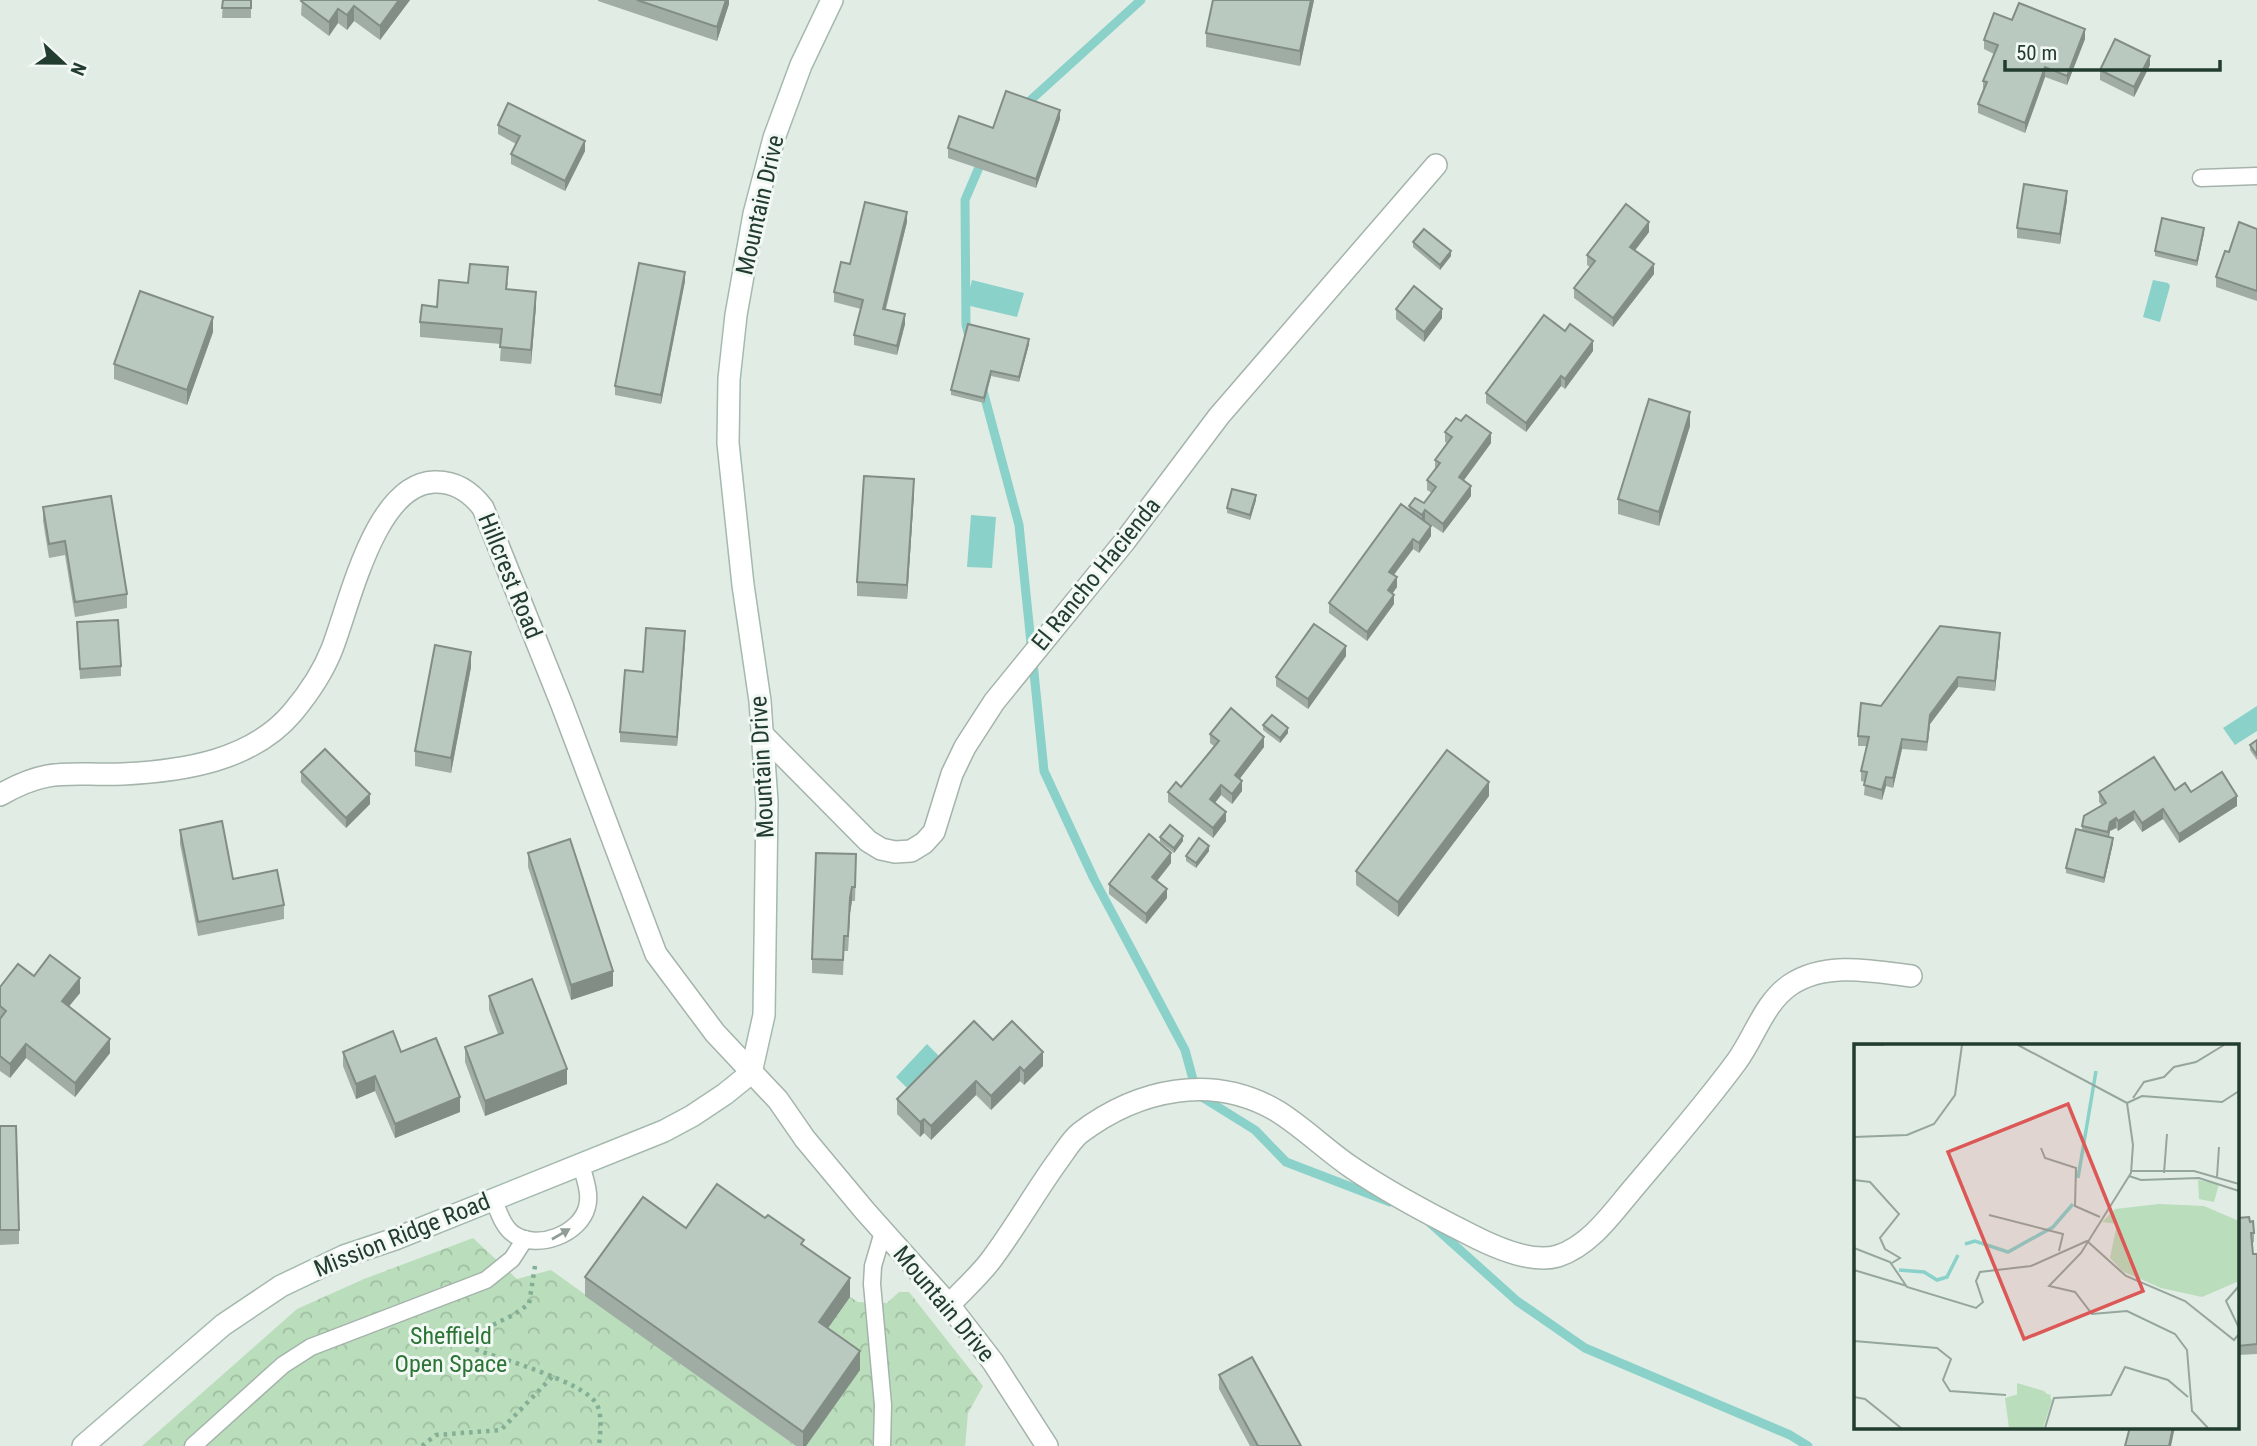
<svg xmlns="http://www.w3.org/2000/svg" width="2257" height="1446" viewBox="0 0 2257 1446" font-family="'Roboto Condensed',sans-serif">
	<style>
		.park { fill: url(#park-crowns) }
		.water { fill: #8ad1ca }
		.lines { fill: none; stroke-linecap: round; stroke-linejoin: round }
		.stream { stroke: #8ad1ca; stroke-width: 9 }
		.service-casing { stroke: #a4b4ab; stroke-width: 19 }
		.minor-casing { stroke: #a4b4ab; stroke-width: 24 }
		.secondary-casing { stroke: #a3baad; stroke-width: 24 }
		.path { stroke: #82af96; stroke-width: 4.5; stroke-dasharray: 3.5 5; stroke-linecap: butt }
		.service { stroke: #fff; stroke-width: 16 }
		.minor { stroke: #fff; stroke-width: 21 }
		.secondary { stroke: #fff; stroke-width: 21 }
		.wall { fill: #a0ada5 }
		.shaded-wall { fill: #828d86 }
		.building { fill: #bac9c0; stroke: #828d86; stroke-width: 2 }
		.oneway { fill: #909e97 }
		.labels { text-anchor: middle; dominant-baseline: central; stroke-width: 6; stroke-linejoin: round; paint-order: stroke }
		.street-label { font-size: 24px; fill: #223c2f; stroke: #f2f8f4 }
		.park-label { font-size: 24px; fill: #2c7336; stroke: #f2f8f4 }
		.inset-river { fill: none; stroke: #8ad1ca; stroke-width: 3.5 }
		.inset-road { fill: none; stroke: #95a69c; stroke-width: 2 }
		.view { fill: #dc5856; fill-opacity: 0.15; stroke: #dc5856; stroke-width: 3.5 }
		.inset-edge { fill: none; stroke: #223c2f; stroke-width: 3.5 }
	</style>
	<defs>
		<pattern id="park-crowns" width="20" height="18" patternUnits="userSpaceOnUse" patternTransform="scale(1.75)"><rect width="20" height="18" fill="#baddbb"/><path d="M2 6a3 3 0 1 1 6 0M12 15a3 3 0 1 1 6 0" fill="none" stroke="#a0bfa1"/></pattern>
	</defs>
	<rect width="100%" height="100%" fill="#e1ece5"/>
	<g class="park">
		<polygon points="473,1238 517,1279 551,1270 796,1446 142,1446 297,1309 364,1279"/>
		<polygon points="899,1292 909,1292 983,1386 968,1413 965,1446 806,1446 860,1370 819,1341 850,1297 858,1302 887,1303"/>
	</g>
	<g class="water">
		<polygon points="972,280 1024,293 1017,317 966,305"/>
		<polygon points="2153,280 2168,283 2170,286 2160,322 2143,317"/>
		<polygon points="971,515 996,517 992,568 967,567"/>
		<polygon points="2257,706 2257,731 2235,745 2223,728"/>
		<polygon points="927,1044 942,1059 911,1092 896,1077"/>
	</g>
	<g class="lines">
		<g class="stream">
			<polyline points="1023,107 1141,0"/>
			<polyline points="969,336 966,325 965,200 983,158"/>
			<polyline points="982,387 1019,525 1044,771 1094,879 1185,1050 1197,1094 1255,1130 1286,1162 1390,1202"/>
			<polyline points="1430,1223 1517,1301 1585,1348 1790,1435 1808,1446"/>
		</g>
		<defs>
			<g id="service">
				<polyline points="2201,178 2257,176"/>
				<path d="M493,1198C498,1210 503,1228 515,1235C538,1250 580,1234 587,1207C591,1193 584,1177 581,1164"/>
				<polyline points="193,1446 283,1365 311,1347 486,1280 512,1259 525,1239"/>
				<polyline points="882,1446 883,1405 872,1284 873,1266 883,1232"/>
			</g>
			<g id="minor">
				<polyline points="763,735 868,841 881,849 895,852 911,851 924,843 934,832 952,774 965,747 994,702 1125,541 1219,416 1436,165"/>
				<path d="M0,795C50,766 70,776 123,774C183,771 252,761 293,712C308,694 323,672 332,649C350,603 375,484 434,482C456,481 471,492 483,508L562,705L656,954L715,1033L778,1100L805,1139L865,1211L949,1305L993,1362L1047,1446"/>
				<path d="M949,1305C963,1290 979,1276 991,1260C1015,1228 1034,1194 1057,1162C1064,1153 1071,1140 1080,1133C1138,1089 1212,1073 1277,1111C1303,1127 1326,1150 1351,1167C1389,1193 1429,1214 1469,1234C1492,1246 1532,1264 1558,1256C1589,1246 1611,1215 1631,1191C1667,1148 1704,1106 1737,1061C1755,1036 1764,1003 1790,985C1825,961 1873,971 1911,976"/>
			</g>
			<polyline id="secondary" points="83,1446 223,1325 281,1286 344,1256 395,1239 664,1131 692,1116 725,1094 751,1073 764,1015 767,802 760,701 743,585 728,443 729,379 736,315 754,214 774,138 801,65 832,0"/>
		</defs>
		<use href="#service" class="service-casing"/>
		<use href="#minor" class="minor-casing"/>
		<use href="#secondary" class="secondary-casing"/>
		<g class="path">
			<path d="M535,1266L529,1304L513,1315L474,1334L471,1345L477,1350C502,1359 583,1382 596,1403C603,1414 600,1434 599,1446"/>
			<polyline points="422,1446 436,1435 501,1430 552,1377"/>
		</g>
		<use href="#service" class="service"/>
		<use href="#minor" class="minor"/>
		<use href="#secondary" class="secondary"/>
	</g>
	<g class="wall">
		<polygon points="223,0 251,0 251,18 222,18"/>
		<polygon points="302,0 410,0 380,40 354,21 347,30 338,23 329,36 301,15"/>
		<polygon points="598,0 729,0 729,4 717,41 598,1"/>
		<polygon points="1213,0 1314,0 1300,66 1206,47 1206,33"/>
		<polygon points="2012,20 2085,39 2067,85 2045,77 2025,133 1978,113 1978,104 1983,90 1983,81 1994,54 1984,49 1984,40"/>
		<polygon points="2150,65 2134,97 2100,80 2100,70"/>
		<polygon points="1060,119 1036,188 948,158 948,148"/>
		<polygon points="498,125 585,151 565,191 511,164 511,154 516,144 498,134"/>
		<polygon points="2067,200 2060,244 2017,238 2017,228"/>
		<polygon points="907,222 886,309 905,324 897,355 854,345 854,335 861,309 834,302 834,292 850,264"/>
		<polygon points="2257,229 2257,301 2216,287 2216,277 2229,252"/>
		<polygon points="1649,232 1635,250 1654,274 1613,327 1574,298 1574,288 1590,267 1587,265 1587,255"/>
		<polygon points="2204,233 2197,266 2155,256 2155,251"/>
		<polygon points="1413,242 1451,256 1440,270 1413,247"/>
		<polygon points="685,281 661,404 615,395 615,386"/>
		<polygon points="508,282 507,289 536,306 531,364 500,361 501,344 420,337 420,322 437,307 468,283"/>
		<polygon points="1396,309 1442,318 1424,342 1396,319"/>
		<polygon points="213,332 187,405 114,379 114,364"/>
		<polygon points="1029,344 1019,382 991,376 984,403 951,395 951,390"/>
		<polygon points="1593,351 1565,389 1561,386 1526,432 1486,403 1486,393"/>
		<polygon points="1690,426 1659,526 1618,514 1618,499"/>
		<polygon points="1445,432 1491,443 1463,481 1471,496 1443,533 1425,521 1431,536 1419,553 1413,549 1394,575 1397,587 1392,593 1394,604 1367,641 1329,613 1329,603 1409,510 1409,506 1424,503 1432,493 1427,490 1427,480 1435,469 1435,460 1447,443 1445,442"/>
		<polygon points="914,493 907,599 857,596 857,582"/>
		<polygon points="1256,500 1250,520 1227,513 1227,508"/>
		<polygon points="43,507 127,594 127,608 75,617 65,555 49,558 43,521"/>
		<polygon points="77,622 121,666 121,676 80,679"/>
		<polygon points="685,641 677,746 620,742 620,732 643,672"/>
		<polygon points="2000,642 1995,691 1958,687 1930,724 1927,751 1902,749 1893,788 1886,786 1882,800 1864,795 1865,782 1861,781 1861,771 1867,746 1858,746 1858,736 1881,706"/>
		<polygon points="1346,656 1308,709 1276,686 1276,677"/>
		<polygon points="471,667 451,773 415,766 415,751"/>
		<polygon points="1263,725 1288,733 1280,743 1263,730"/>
		<polygon points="1210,734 1264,747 1239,779 1242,791 1232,804 1221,795 1215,803 1226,821 1213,838 1168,802 1168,792 1181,787 1214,746 1210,743"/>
		<polygon points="2257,740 2257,760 2250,750 2250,745"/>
		<polygon points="301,772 370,804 346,828 301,782"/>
		<polygon points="2175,790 2191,792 2237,806 2179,843 2163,819 2142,832 2134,820 2118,831 2116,828 2110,831 2109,837 2113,843 2104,883 2066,873 2066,868 2082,831 2082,826 2102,805 2099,802 2099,792"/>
		<polygon points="1489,796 1398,917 1356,885 1356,871"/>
		<polygon points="180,830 233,879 284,905 284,919 198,936 180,844"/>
		<polygon points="1160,837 1183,841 1174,853 1160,842"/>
		<polygon points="1209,851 1196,868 1186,861 1186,856"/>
		<polygon points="528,853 613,986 571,1000 528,867"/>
		<polygon points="1171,863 1157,881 1167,898 1146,924 1109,894 1109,884"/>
		<polygon points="856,869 855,901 852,901 850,913 848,951 844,951 843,975 812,973 812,959"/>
		<polygon points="34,976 80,993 69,1006 110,1053 75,1097 26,1058 10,1078 0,1071 0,987"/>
		<polygon points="489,996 567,1084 485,1116 465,1062 465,1047 498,1034 489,1010"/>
		<polygon points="993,1040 1043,1066 1024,1085 1020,1081 991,1110 976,1095 931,1140 924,1133 920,1137 897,1114 897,1099"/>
		<polygon points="343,1052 401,1052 460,1112 395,1138 375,1091 356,1099 343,1066"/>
		<polygon points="0,1126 19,1230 19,1244 0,1245"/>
		<polygon points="765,1218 804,1245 850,1297 828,1328 860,1370 806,1446 796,1446 585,1296 585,1277 686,1228"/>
		<polygon points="2238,1218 2250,1222 2254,1233 2254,1242 2252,1243 2253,1254 2257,1254 2257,1354 2238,1355"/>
		<polygon points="1219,1375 1301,1446 1250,1446 1219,1389"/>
	</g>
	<g class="shaded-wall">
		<polygon points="399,0 410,0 380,40 380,26"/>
		<polygon points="726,0 729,0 729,4 717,41 717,27"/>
		<polygon points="1311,0 1314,0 1300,66 1300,51"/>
		<polygon points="354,6 354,21 347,30 347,15"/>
		<polygon points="338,9 338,23 329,36 329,22"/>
		<polygon points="2085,29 2085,39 2067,85 2067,76"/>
		<polygon points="2150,56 2150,65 2134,97 2134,87"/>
		<polygon points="2045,67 2045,77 2025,133 2025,123"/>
		<polygon points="1060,110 1060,119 1036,188 1036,179"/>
		<polygon points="585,141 585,151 565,191 565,181"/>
		<polygon points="2067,191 2067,200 2060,244 2060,234"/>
		<polygon points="907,212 907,222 883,318 883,309"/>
		<polygon points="1649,222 1649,232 1630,257 1630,247"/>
		<polygon points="2204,228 2204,233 2197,266 2197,261"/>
		<polygon points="1451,251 1451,256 1440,270 1440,265"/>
		<polygon points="1654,264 1654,274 1613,327 1613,318"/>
		<polygon points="685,272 685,281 661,404 661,395"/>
		<polygon points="536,292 536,306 531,364 531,350"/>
		<polygon points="1442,309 1442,318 1424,342 1424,332"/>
		<polygon points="905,314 905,324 897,355 897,346"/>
		<polygon points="213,317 213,332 187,405 187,390"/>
		<polygon points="1029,339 1029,344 1019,382 1019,377"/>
		<polygon points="1593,341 1593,351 1565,389 1565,379"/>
		<polygon points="991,371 991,376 984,403 984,398"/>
		<polygon points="1561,376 1561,386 1526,432 1526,423"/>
		<polygon points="1690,412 1690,426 1659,526 1659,512"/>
		<polygon points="1491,433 1491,443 1459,487 1459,477"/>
		<polygon points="914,479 914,493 907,599 907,585"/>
		<polygon points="1471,486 1471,496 1443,533 1443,524"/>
		<polygon points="1256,495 1256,500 1250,520 1250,515"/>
		<polygon points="1425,510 1425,520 1422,525 1422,515"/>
		<polygon points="1431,526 1431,536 1419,553 1419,543"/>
		<polygon points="1413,539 1413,549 1389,581 1389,572"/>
		<polygon points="1397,577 1397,587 1388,600 1388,590"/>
		<polygon points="1394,595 1394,604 1367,641 1367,632"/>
		<polygon points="685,631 685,641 677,746 677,737"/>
		<polygon points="2000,633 2000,642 1995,691 1995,681"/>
		<polygon points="1346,646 1346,656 1308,709 1308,699"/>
		<polygon points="471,652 471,667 451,773 451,758"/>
		<polygon points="1958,677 1958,687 1930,724 1927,751 1930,715"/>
		<polygon points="1288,728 1288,733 1280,743 1280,738"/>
		<polygon points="1264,737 1264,747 1235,785 1235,775"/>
		<polygon points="1902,739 1902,749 1893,788 1893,778"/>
		<polygon points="1886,777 1886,786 1882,800 1882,790"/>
		<polygon points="1242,781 1242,791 1232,804 1232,794"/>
		<polygon points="1489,782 1489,796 1398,917 1398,902"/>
		<polygon points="1221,785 1221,795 1210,809 1210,799"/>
		<polygon points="370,794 370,804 346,828 346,818"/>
		<polygon points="2237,796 2237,806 2179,843 2179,834"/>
		<polygon points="2163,809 2163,819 2142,832 2142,823"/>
		<polygon points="2134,811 2134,820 2118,831 2118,821"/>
		<polygon points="1226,812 1226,821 1213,838 1213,828"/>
		<polygon points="2116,818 2116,828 2110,831 2108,841 2108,832 2110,822"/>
		<polygon points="1183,836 1183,841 1174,853 1174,848"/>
		<polygon points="2113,838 2113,843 2104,883 2104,878"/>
		<polygon points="1209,846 1209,851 1196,868 1196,863"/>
		<polygon points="1171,853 1171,863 1152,887 1152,877"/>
		<polygon points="852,887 852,901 850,913 848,951 850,898"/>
		<polygon points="1167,889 1167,898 1146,924 1146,914"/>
		<polygon points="613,971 613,986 571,1000 571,985"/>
		<polygon points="80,978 80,993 62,1015 62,1001"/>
		<polygon points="110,1039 110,1053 75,1097 75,1083"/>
		<polygon points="26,1044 26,1058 10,1078 10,1064"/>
		<polygon points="1043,1052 1043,1066 1024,1085 1024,1071"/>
		<polygon points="1020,1067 1020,1081 991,1110 991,1096"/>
		<polygon points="567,1069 567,1084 485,1116 485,1101"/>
		<polygon points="375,1076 375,1091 356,1099 356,1084"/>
		<polygon points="976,1081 976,1095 931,1140 931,1126"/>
		<polygon points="460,1097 460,1112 395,1138 395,1124"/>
		<polygon points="924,1119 924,1133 920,1137 920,1122"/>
		<polygon points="850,1278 850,1297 819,1341 819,1322"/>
		<polygon points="860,1351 860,1370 806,1446 803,1446 803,1432"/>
		<polygon points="2173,1427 2175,1427 2171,1446 2169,1446"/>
	</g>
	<g class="building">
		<polygon points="223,0 251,0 251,8 222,8"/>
		<polygon points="302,0 399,0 380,26 354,6 347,15 338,9 329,22 301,1"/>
		<polygon points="637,0 726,0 717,27"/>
		<polygon points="1213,0 1311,0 1300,51 1206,33"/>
		<polygon points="2019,3 2085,29 2067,76 2045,67 2025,123 1978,104 1987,82 1983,81 1998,45 1984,40 1994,13 2012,20"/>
		<polygon points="2115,39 2150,56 2134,87 2100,70"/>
		<polygon points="1006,91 1060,110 1036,179 948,148 959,116 993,128"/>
		<polygon points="508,103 585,141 565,181 511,154 520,136 498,125"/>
		<polygon points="2024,184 2067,191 2060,234 2017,228"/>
		<polygon points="865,202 907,212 883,309 905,314 897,346 854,335 863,300 834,292 841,262 850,264"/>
		<polygon points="1626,204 1649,222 1630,247 1654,264 1613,318 1574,288 1595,261 1587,255"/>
		<polygon points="2162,218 2204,228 2197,261 2155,251"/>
		<polygon points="2239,222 2257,229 2257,291 2216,277 2225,251 2229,252"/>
		<polygon points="1424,229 1451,251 1440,265 1413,242"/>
		<polygon points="639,263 685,272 661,395 615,386"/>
		<polygon points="470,264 508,267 506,289 536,292 531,350 500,347 502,329 420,322 422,305 437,307 439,280 468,283"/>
		<polygon points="1414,286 1442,309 1424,332 1396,309"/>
		<polygon points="140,291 213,317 187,390 114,364"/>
		<polygon points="1544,315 1565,331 1570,324 1593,341 1565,379 1561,376 1526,423 1486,393"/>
		<polygon points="968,324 1029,339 1019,377 991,371 984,398 951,390"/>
		<polygon points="1649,399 1690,412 1659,512 1618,499"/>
		<polygon points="1466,415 1491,433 1459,477 1471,486 1443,524 1425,510 1422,515 1409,506 1415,498 1424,503 1436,487 1427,480 1440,463 1435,460 1452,437 1445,432 1456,418 1461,421"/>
		<polygon points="864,476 914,479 907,585 857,582"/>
		<polygon points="1232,489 1256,495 1250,515 1227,508"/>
		<polygon points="111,496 127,594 75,602 65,541 49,544 43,507"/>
		<polygon points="1401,504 1431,526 1419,543 1413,539 1389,572 1397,577 1388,590 1394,595 1367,632 1329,603"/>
		<polygon points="118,620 121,666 80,669 77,622"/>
		<polygon points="1314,624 1346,646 1308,699 1276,677"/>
		<polygon points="1940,626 2000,633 1995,681 1958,677 1930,715 1927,742 1902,739 1893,778 1886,777 1882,790 1864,785 1867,772 1861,771 1869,737 1858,736 1861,703 1881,706"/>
		<polygon points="646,628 685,631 677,737 620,732 625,670 643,672"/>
		<polygon points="435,645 471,652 451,758 415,751"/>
		<polygon points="1231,708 1264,737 1235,775 1242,781 1232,794 1221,785 1210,799 1226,812 1213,828 1168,792 1176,782 1181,787 1219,741 1210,734"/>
		<polygon points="1272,715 1288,728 1280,738 1263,725"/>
		<polygon points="2257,740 2257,755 2250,745"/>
		<polygon points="325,749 370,794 346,818 301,772"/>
		<polygon points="1447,750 1489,782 1398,902 1356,871"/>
		<polygon points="2154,757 2175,790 2185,783 2191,792 2222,772 2237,796 2179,834 2163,809 2142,823 2134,811 2118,821 2116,818 2110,822 2108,832 2082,826 2084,816 2106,803 2099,792"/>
		<polygon points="222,821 233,879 277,870 284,905 198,922 180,830"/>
		<polygon points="1170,825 1183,836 1174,848 1160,837"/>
		<polygon points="2076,829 2113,838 2104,878 2066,868"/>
		<polygon points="1149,834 1171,853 1152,877 1167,889 1146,914 1109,884"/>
		<polygon points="1199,838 1209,846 1196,863 1186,856"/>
		<polygon points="570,839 613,971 571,985 528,853"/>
		<polygon points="816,853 856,854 855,887 852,887 850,898 848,936 844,936 843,960 812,959"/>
		<polygon points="50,955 80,978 62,1001 110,1039 75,1083 26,1044 10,1064 0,1056 0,1019 6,1011 0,1006 0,987 18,964 34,976"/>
		<polygon points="532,979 567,1069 485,1101 465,1047 503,1033 489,996"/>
		<polygon points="974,1021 993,1040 1012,1021 1043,1052 1024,1071 1020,1067 991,1096 976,1081 931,1126 924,1119 920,1122 897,1099"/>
		<polygon points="393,1031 401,1052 436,1038 460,1097 395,1124 375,1076 356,1084 343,1052"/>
		<polygon points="0,1126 16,1126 19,1230 0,1230"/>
		<polygon points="717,1184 765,1218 768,1215 804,1240 801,1244 850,1278 819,1322 860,1351 803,1432 585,1277 643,1197 686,1228"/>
		<polygon points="2249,1217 2250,1222 2253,1221 2254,1233 2251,1233 2253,1254 2257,1254 2257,1344 2238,1346 2238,1218"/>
		<polygon points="1252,1357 1301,1446 1258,1446 1219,1375"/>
		<polygon points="2130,1427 2173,1427 2169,1446 2125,1446"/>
	</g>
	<defs><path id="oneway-solid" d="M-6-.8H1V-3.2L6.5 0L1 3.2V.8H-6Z" transform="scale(1.75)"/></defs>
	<use class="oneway" href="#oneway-solid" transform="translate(561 1234) rotate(-30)"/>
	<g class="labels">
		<g class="street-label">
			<text transform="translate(760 205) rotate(-77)">Mountain Drive</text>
			<text transform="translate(1096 574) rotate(-51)">El Rancho Hacienda</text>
			<text transform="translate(510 576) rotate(68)">Hillcrest Road</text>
			<text transform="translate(762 767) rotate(-93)">Mountain Drive</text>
			<text transform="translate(402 1235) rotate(-22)">Mission Ridge Road</text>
			<text transform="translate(944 1304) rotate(50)">Mountain Drive</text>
		</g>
		<g class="park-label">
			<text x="451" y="1336">Sheffield<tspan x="451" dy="28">Open Space</tspan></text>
		</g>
	</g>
	<g transform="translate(1854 1044)">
		<rect width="385" height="385" fill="#e1ece5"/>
		<path d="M344,136L365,140L360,158L345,155ZM178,346L197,351L188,384H155L151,354Z" fill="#baddbb"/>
		<path d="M305,160L350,162L385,177V237L348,253L307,244L268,227L256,214L263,180L248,178L261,165ZM163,339L190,347L198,356L189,384H163Z" fill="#baddbb"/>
		<path class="inset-river" d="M224,134L242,27M111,200L121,197L154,208L199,183L219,160M45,226L70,228L83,236L93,233L104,211"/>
		<path class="inset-road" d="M0,1H30M164,1L273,59M279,54L290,38L310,33L320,23L342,18L370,1M273,59L279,101L277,129L227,209L195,242L221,248L238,270L273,267L321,290L333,306L338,367L354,384M273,59L288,52L368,58L385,47M0,93L53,91L80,80L101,51L108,1M187,104L191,114L222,124L221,162L246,173M277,127H340L385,140M310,129L313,90M275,132L287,136L345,134L385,147M363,133L365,103M0,136L16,138L45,170L26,194L31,205L46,214L38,219M135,171L209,190L205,207M0,204L36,218L53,243L122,264L129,258L122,237L126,228L177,222L233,197L272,232L331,257L380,296L385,290M0,226L53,242M385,242L372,257L385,284M0,297L83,304L97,315L89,336L96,347L152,351M0,353L11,355L47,384M191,384L200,354L257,351L271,323L314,336L334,353"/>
		<path class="view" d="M214,60L289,247L170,295L94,108Z"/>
		<rect width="385" height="385" class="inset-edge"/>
	</g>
	<g transform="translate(63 63) rotate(112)" stroke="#f2f8f4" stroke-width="5" paint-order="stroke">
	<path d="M0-5L12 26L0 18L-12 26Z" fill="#223c2f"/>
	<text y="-10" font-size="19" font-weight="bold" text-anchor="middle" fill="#223c2f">N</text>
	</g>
	<path d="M2005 60v10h215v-10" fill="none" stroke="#223c2f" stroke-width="3.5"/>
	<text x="2016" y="60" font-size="21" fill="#223c2f" stroke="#f2f8f4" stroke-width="5" paint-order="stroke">50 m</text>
</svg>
